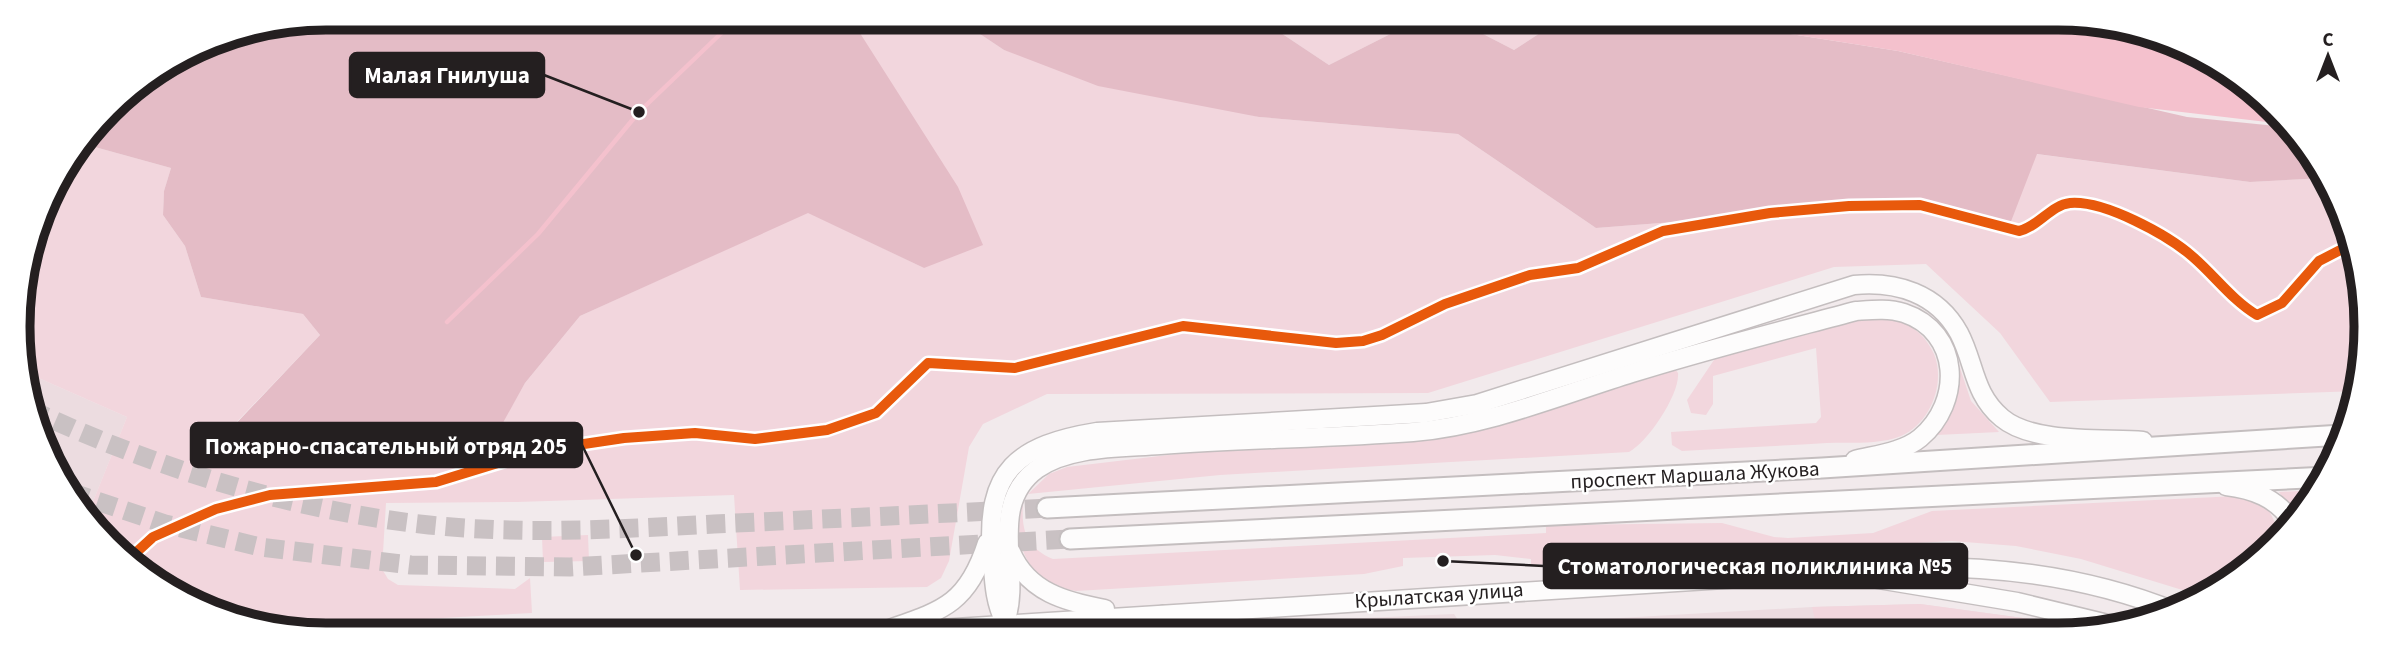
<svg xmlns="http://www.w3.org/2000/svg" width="2384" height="653" viewBox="0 0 2384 653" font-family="'Source Sans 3',sans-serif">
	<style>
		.built { fill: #ecdce0 }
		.green { fill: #f2d6dd }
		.forest { fill: #e4bcc6 }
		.water { fill: #f4c1cd }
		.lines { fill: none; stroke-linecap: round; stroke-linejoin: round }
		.stream { stroke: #f4c1cd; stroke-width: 4.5 }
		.primary-tunnel { stroke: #c9c1c3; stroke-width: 19; stroke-dasharray: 19 10; stroke-linecap: butt }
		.minor-casing { stroke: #c4bebf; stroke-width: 16 }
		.secondary-casing { stroke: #c4bebf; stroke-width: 21 }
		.primary-casing { stroke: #c4bebf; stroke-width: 23 }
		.minor { stroke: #fdfcfc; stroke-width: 12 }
		.secondary { stroke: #fdfcfc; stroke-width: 18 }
		.primary { stroke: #fdfcfc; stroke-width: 19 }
		.cycleway-casing { stroke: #fff; stroke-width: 15 }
		.cycleway { stroke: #e8590c; stroke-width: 10 }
		.labels { text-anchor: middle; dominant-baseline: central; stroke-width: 5; stroke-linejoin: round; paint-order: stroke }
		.street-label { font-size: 21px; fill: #241f20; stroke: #fff }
		.rim { fill: none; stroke: #241f20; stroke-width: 9 }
		.leader { fill: none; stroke: #241f20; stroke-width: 2.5 }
		.callout-dot { fill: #241f20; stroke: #fff; stroke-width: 2.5 }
		.callout { fill: #241f20; stroke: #241f20; stroke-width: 2.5 }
		.callout-label { font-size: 23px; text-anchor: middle; font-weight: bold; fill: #fff }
	</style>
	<rect width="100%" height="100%" fill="#f2eaec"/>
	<g class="built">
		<polygon points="25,372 127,417 86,519 28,407"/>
		<polygon points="1920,604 2075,625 2099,632 1478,632 1478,626 1812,607"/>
		<polygon points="1454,614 1466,632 1174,631 1186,626"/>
	</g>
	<g class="green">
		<polygon points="849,19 959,20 1004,50 1259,117 1458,134 1596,228 1918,203 2009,224 2036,154 2250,182 2324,178 2360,266 2361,386 2359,391 2050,402 2000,333 1926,264 1834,267 1428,393 1047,394 983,424 969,447 949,561 941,578 927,587 740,590 734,495 517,502 386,503 382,569 388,579 398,585 515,589 530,578 532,613 388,621 242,619 155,584 86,519 127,417 25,372 18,306 49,190 84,144 171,168 164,191 163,215 185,246 201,297 303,314 320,335 229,430 253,451 378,454 488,448 525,383 580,316 808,212 924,268"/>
		<polygon points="1263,21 1416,21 1329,65"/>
		<polygon points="1458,21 1557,22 1514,50"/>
		<path d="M1880,317C1905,320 1923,330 1934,354C1946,383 1930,424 1901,436C1879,445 1850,442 1827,443C1778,446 1730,448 1682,451L1672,445L1671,432L1816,423L1821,417L1816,348L1713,376V404L1706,415L1691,413L1687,400L1716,357L1857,319Z"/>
		<polygon points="1959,365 1971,401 1999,432 1937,435"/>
		<path d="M1675,369L1678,373C1680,394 1648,442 1629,452L1220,475L1028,494L1049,474L1067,467L1219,449L1417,438Z"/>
		<polygon points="2317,490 2296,516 2279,492"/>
		<path d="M2237,496L2268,509L2281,534L2262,559L2202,596L2081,559L2016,546L1952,541L1531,565V559L1495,555L1403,558V566L1364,574L1076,591C1031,584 1010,546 1023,504C1021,531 1027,548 1053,559L1546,533V525H1559L1722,523L1774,537L1788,538L1873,533L1932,511Z"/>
		<polygon points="588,535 589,561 543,562 542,537"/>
		<polygon points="1920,604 2075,625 2099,632 1818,632 1812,607"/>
	</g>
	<g class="forest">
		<polygon points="326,18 851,19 958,187 983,245 924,268 808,213 580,316 525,383 489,448 386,454 252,451 229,431 320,335 303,314 201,297 185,246 163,215 164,191 171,168 84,144 122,94 209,41"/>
		<polygon points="959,20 1037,20 1039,23 1041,20 1263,21 1329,65 1416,21 1458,21 1514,50 1557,22 1714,22 1898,51 2187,117 2286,127 2314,154 2324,178 2250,182 2037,154 2010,224 1918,203 1596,228 1458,134 1259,117 1098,86 1004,50"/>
	</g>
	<polygon class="water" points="1714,22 2117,23 2229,69 2284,124 2139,107 1898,51"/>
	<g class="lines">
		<polyline class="stream" points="447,322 538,234 639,112 736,19"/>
		<g class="primary-tunnel">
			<path d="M29,409C155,468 290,510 429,525C524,535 619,529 714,524C825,519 936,514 1047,508"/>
			<polyline points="70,492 165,524 260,547 411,565 570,567 1070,539"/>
		</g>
		<defs>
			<polyline id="minor" points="1163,612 1165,631"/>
			<g id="secondary">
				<path d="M2226,486C2253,489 2276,498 2292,521"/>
				<path d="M1011,552C1028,592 1066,602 1105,609"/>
				<polyline points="1866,577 2017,602 2120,627"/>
				<path d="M1005,622C994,601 994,579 992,555C985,470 1018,445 1097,432L1426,413L1477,404L1854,285C1896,281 1937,293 1959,333C1975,363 1973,394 2002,418C2033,444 2104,438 2143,441"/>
				<path d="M1005,622C1023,573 986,506 1037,469C1069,446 1122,448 1160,445C1244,439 1329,438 1413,432C1487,426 1561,395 1632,373C1705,350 1781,331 1856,311C1871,310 1888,308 1904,313C1961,332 1963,402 1920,438C1903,452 1875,455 1855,460"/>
				<path d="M883,631C941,611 967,606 987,543"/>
				<path d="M908,631L1912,567C2000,566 2093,578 2176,612"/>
			</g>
			<g id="primary">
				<polyline points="1047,508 1822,468 2342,435"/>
				<polyline points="1070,539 2327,477"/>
			</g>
		</defs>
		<use href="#minor" class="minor-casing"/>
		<use href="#secondary" class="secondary-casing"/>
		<use href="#primary" class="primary-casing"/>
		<use href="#minor" class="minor"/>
		<use href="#secondary" class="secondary"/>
		<use href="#primary" class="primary"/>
		<defs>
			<path id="cycleway" d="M129,559L153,537L216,509L270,495L436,482L537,451L624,438L695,433L755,439L827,430L876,413L928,363L1015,368L1183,326L1336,343L1363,341L1382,335L1445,304L1530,275L1578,268L1663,231L1770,213L1849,206L1920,205L2019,231C2038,227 2051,205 2070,203C2104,200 2168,235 2193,257C2215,276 2232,300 2257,315L2282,303L2319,261L2352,244"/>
		</defs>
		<use href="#cycleway" class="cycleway-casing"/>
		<use href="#cycleway" class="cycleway"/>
	</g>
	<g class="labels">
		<g class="street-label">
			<text transform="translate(1695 475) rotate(-3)">проспект Маршала Жукова</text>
			<text transform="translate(1439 595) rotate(-4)">Крылатская улица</text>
		</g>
	</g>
	<path d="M0 0H2384V653H0ZM326 30H2058A296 296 0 0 1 2354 326V327A296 296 0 0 1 2058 623H326A296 296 0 0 1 30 327V326A296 296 0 0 1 326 30Z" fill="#fff" fill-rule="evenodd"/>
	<path class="rim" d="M326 30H2058A296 296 0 0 1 2354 326V327A296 296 0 0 1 2058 623H326A296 296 0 0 1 30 327V326A296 296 0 0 1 326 30Z"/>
	<path class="leader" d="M639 112L544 75M636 555L582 445M1443 561L1544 566"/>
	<g class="callout-dot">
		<circle cx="639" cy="112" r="7"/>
		<circle cx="636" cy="555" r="7"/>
		<circle cx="1443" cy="561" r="7"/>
	</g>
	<g class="callout">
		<rect x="350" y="53" width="194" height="44" rx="7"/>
		<rect x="191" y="423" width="391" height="44" rx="7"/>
		<rect x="1544" y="544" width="423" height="44" rx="7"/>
	</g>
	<g class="callout-label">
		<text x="447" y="83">Малая Гнилуша</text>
		<text x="386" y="454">Пожарно-спасательный отряд 205</text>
		<text x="1755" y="574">Стоматологическая поликлиника №5</text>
	</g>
	<g transform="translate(2328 56)" stroke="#ffffff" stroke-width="5" paint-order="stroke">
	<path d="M0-5L12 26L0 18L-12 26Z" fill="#241f20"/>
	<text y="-10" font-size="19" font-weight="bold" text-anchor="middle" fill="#241f20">С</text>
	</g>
</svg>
